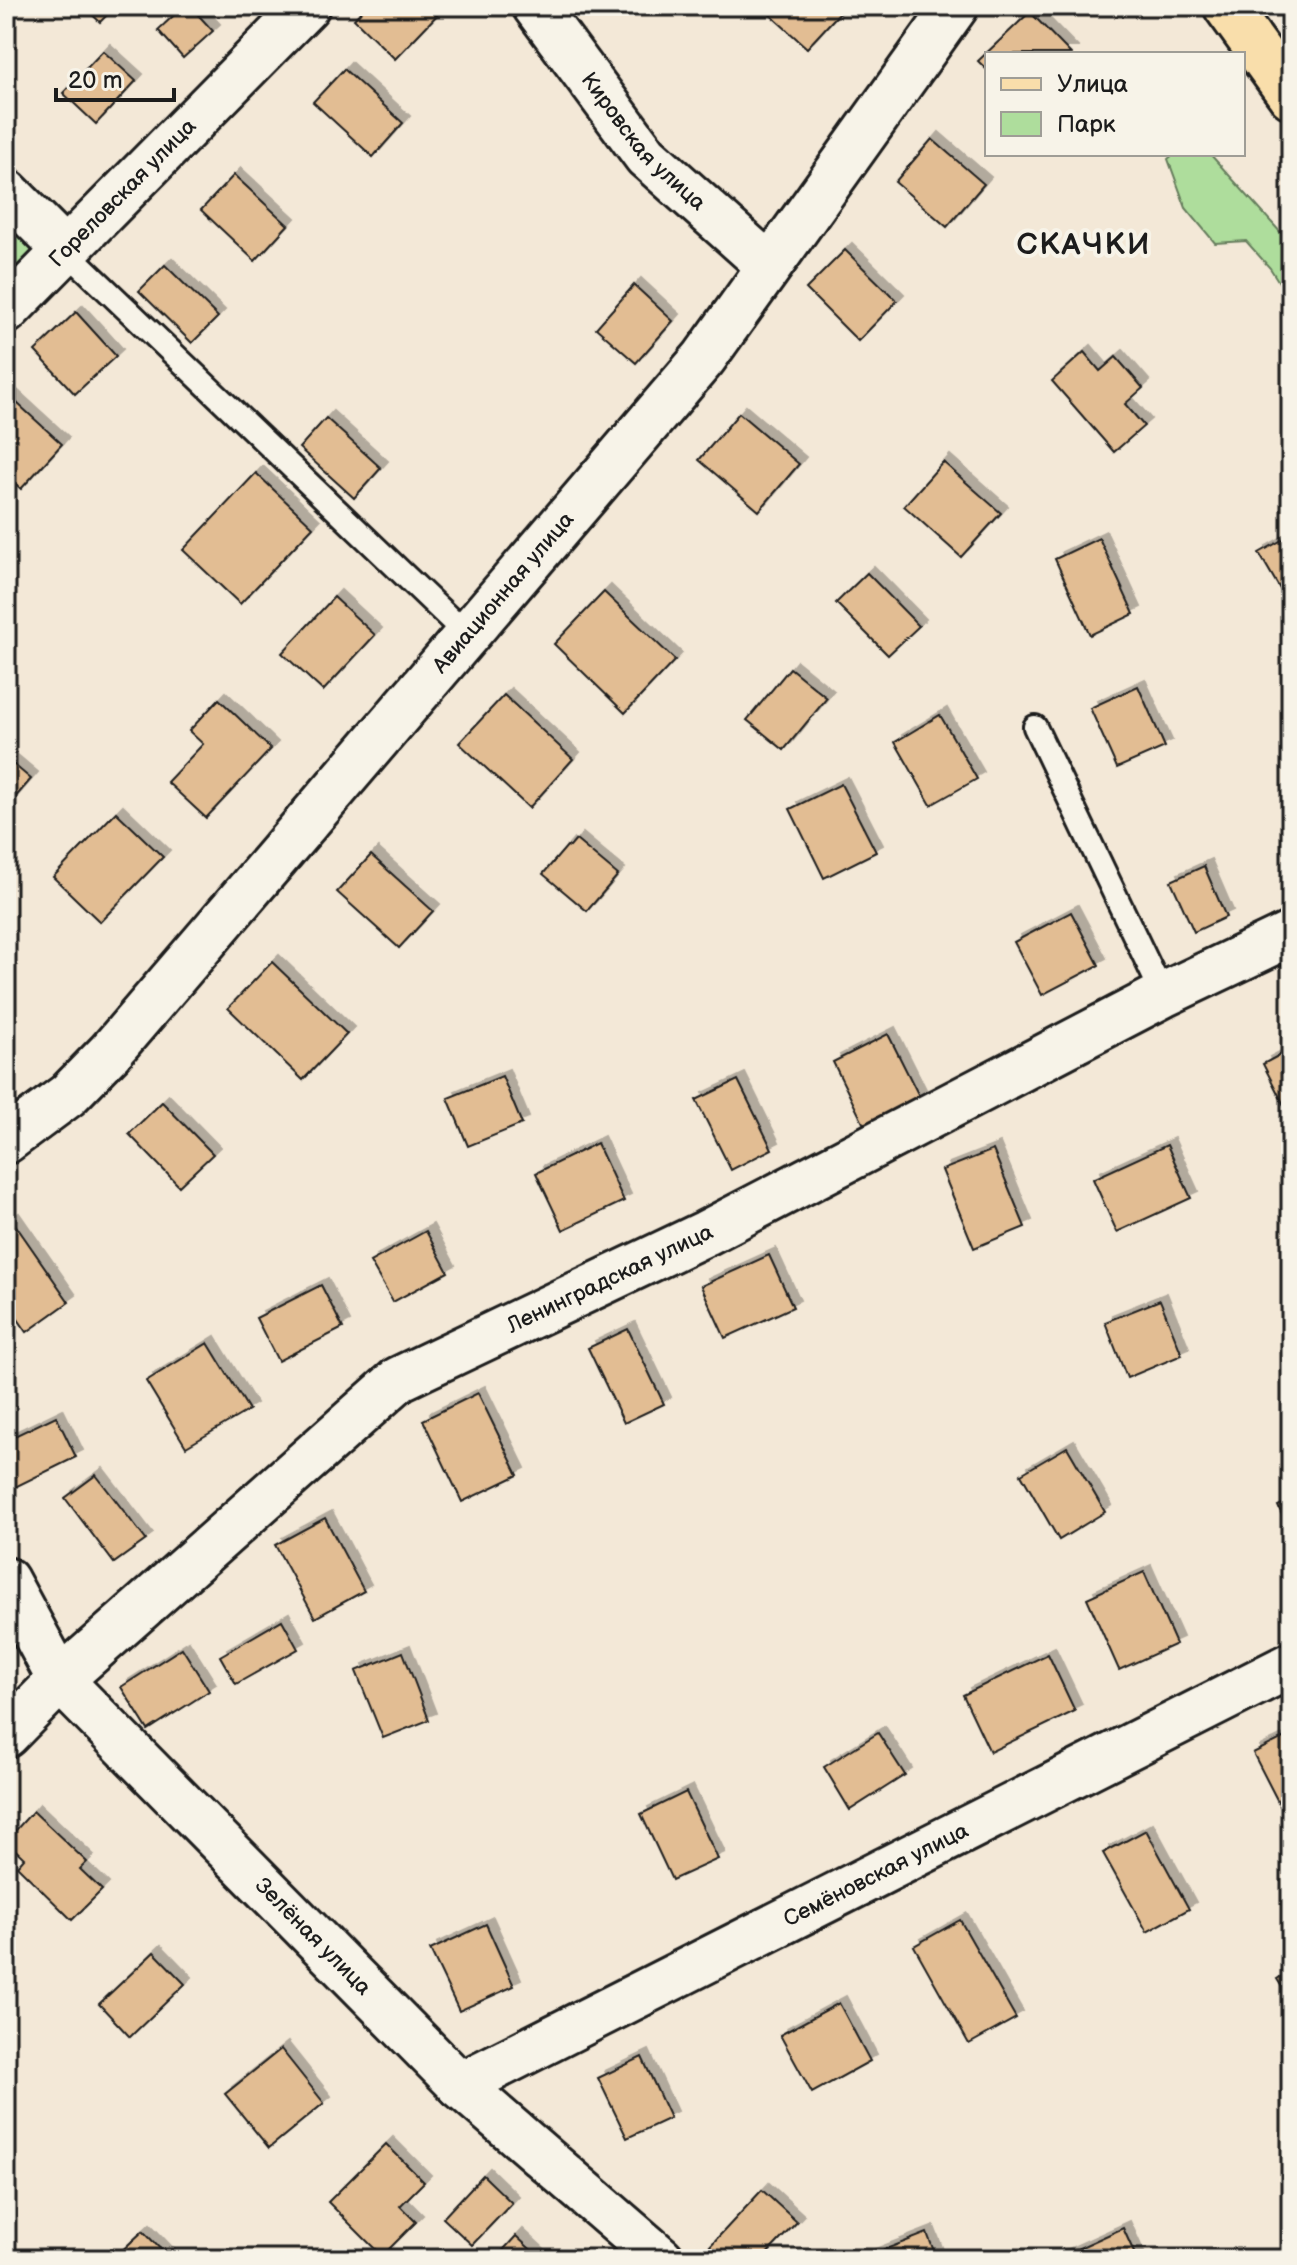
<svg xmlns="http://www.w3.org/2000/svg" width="1297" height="2265" viewBox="0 0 1297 2265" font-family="'Balsamiq Sans',sans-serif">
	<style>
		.green { fill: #aedd9c; stroke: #657c5c; stroke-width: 2 }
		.building { fill: #e2bd93; stroke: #1c1c1c; stroke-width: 2; filter: url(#shadow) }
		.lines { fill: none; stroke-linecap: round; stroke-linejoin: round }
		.lane-casing { stroke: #1c1c1c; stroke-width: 28 }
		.street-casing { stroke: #1c1c1c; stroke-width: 50 }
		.primary-casing { stroke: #1c1c1c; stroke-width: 50 }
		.lane { stroke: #f7f3e8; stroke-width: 22 }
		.street { stroke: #f7f3e8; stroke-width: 44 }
		.primary { stroke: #f9deab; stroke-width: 44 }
		.labels { text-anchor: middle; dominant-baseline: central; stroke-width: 8; stroke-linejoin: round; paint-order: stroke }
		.street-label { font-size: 22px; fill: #1c1c1c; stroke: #f7f3e8 }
		.district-label { font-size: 30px; font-weight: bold; letter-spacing: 2px; fill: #1c1c1c; stroke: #f7f3e8 }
	</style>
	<defs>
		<filter id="shadow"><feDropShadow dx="7" dy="-7" stdDeviation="0" flood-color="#0004"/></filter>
	</defs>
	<rect width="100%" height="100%" fill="#f3e8d7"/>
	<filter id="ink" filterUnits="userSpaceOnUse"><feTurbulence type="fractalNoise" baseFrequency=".0125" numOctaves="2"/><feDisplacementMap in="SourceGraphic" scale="16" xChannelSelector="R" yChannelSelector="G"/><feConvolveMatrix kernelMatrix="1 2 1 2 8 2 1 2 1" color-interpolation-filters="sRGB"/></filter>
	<g filter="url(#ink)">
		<g class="green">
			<polygon points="1174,154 1210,154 1291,244 1291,301 1270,268 1246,241 1215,243 1186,208 1168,159"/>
			<polygon points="6,218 48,259 6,296"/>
		</g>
		<g class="building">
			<polygon points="83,6 116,6 100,22"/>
			<polygon points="184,6 190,6 213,31 183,58 158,30"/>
			<polygon points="366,6 429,6 438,14 395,59 354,19"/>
			<polygon points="771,6 838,6 842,10 807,48 766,11"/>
			<polygon points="1030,12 1071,54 987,54 987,70 978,61"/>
			<polygon points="103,51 136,81 96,124 63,93"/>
			<polygon points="344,69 403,123 373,157 313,102"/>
			<polygon points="932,139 984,184 947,227 895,182"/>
			<polygon points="234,175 288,225 255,261 201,210"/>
			<polygon points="845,250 897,301 858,341 806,289"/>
			<polygon points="165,265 218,317 192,343 139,291"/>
			<polygon points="634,285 673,321 636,363 596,328"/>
			<polygon points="76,312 116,356 75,394 35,351"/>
			<polygon points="1084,352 1100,371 1116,357 1143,388 1125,404 1144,426 1114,452 1052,381"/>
			<polygon points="6,393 62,444 21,489 6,475"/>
			<polygon points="739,413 799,464 759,511 699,460"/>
			<polygon points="326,418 381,468 354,498 299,448"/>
			<polygon points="943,462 1001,513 961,557 904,506"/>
			<polygon points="256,473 313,527 240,604 183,550"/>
			<polygon points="1291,535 1291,608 1259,553"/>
			<polygon points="1099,538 1134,614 1090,635 1055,559"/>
			<polygon points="867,573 919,626 888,655 836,603"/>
			<polygon points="604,592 675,660 625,713 554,644"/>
			<polygon points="334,597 375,635 323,691 282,653"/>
			<polygon points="790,668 827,698 784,750 747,720"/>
			<polygon points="1138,686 1165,747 1117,768 1090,708"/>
			<polygon points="504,695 573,759 529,808 459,743"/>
			<polygon points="219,699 271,749 206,818 167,782 203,744 189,731"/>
			<polygon points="940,715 977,779 931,805 895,742"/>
			<polygon points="6,758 31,779 6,808"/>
			<polygon points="841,784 876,852 824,878 790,809"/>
			<polygon points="116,812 163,857 100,922 53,877"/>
			<polygon points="576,840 618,875 587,911 543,874 567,846 570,847"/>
			<polygon points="371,855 433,911 399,948 337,892"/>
			<polygon points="1204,866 1226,917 1194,932 1171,881"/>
			<polygon points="1071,912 1099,965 1042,995 1014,942"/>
			<polygon points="272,962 347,1034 303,1080 228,1008"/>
			<polygon points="888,1034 919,1096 864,1125 833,1062"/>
			<polygon points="1291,1049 1291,1119 1263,1064"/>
			<polygon points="502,1076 522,1124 468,1146 448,1098"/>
			<polygon points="738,1080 772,1149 731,1170 696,1100"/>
			<polygon points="162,1102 213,1154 179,1186 129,1134"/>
			<polygon points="597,1143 624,1201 563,1230 536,1173"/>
			<polygon points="1167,1145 1191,1198 1117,1232 1093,1179"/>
			<polygon points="993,1150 1025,1227 974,1248 942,1170"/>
			<polygon points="12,1220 69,1302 27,1332 6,1302 6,1224"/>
			<polygon points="426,1231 448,1272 393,1302 370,1262"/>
			<polygon points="769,1255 793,1307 725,1338 701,1286"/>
			<polygon points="321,1285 343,1328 278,1361 256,1318"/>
			<polygon points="1160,1300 1182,1355 1127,1378 1105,1322"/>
			<polygon points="628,1329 664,1404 624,1423 588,1348"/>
			<polygon points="208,1343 249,1410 186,1447 146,1381"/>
			<polygon points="478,1393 518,1475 462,1502 423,1420"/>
			<polygon points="56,1416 76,1457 7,1491 6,1440"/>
			<polygon points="1067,1447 1105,1512 1059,1540 1021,1474"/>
			<polygon points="96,1475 146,1540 114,1563 65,1498"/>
			<polygon points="1291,1500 1291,1535 1278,1506"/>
			<polygon points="325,1518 364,1591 315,1618 275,1545"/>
			<polygon points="1144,1572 1176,1644 1119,1670 1087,1598"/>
			<polygon points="282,1620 298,1649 236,1684 220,1656"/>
			<polygon points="182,1648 209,1691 148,1730 121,1687"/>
			<polygon points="403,1652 429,1720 383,1738 356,1671"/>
			<polygon points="1048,1654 1075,1711 990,1752 963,1695"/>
			<polygon points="878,1733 905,1775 850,1810 824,1767"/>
			<polygon points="1291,1734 1291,1827 1253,1753"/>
			<polygon points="686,1792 718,1859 672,1880 641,1814"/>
			<polygon points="33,1811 87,1862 80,1869 102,1890 72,1920 17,1866 24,1858 6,1841"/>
			<polygon points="1146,1830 1189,1909 1147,1932 1103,1853"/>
			<polygon points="960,1920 1016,2018 969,2044 914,1946"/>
			<polygon points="486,1924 514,1986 459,2011 430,1950"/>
			<polygon points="154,1952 185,1984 130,2037 99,2004"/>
			<polygon points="1291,1970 1291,2001 1277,1979"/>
			<polygon points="839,2003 870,2061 812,2093 780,2035"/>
			<polygon points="281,2049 324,2103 269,2148 225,2094"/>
			<polygon points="642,2057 670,2118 627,2138 598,2078"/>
			<polygon points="386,2144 424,2182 400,2206 416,2222 382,2256 328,2202"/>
			<polygon points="483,2175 512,2203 472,2245 443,2218"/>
			<polygon points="762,2190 797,2222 762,2259 722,2259 709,2247"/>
			<polygon points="1123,2228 1137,2259 1055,2259"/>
			<polygon points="143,2231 170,2259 113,2259"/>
			<polygon points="927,2233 937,2259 869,2259 868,2256"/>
			<polygon points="516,2236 541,2259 495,2259"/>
		</g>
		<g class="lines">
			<defs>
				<g id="lane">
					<polyline points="66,251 469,637"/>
					<polyline points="1035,727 1163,995"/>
				</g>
				<g id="street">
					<path id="s1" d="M535,6L646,156L768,265"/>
					<polyline points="6,191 66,251"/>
					<path id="s2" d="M6,311L307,6"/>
					<path id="s3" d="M6,1141L68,1095L110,1052L704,358L956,6"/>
					<path id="s4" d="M6,1580L60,1680L460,2085L661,2259"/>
					<path id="s5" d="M6,1735L60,1680L399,1379L706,1233L1163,995L1291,934"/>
					<path id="s6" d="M460,2085L1291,1665"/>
				</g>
				<polyline id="primary" points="1226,6 1291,96"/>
			</defs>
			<use href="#lane" class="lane-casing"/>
			<use href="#street" class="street-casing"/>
			<use href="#primary" class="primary-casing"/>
			<use href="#lane" class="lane"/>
			<use href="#street" class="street"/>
			<use href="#primary" class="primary"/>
		</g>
	</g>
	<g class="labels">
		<g class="street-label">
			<text stroke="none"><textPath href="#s1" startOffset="174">Кировская улица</textPath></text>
			<text stroke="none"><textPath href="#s2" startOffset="166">Гореловская улица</textPath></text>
			<text stroke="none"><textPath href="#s3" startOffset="742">Авиационная улица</textPath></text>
			<text stroke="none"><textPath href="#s5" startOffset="764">Ленинградская улица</textPath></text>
			<text stroke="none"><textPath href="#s6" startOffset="466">Семёновская улица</textPath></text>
			<text stroke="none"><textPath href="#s4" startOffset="474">Зелёная улица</textPath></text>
		</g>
		<g class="district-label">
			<text x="1084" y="245">СКАЧКИ</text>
		</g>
	</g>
	<rect width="1297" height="2265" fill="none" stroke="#f7f3e8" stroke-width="32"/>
	<rect x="16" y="16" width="1265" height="2233" fill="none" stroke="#1c1c1c" stroke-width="3" filter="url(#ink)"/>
	<rect x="985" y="52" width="260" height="104" fill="#f7f3e8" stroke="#9f9d96" stroke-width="2"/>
	<rect x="1001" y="78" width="40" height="12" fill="#f9deab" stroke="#9f9d96" stroke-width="2"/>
	<text x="1057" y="92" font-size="24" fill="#1c1c1c">Улица</text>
	<rect x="1001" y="112" width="40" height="24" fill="#aedd9c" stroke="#9f9d96" stroke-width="2"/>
	<text x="1057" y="132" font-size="24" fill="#1c1c1c">Парк</text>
	<path d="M56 88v12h118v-12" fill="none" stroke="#1c1c1c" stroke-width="4"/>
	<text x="68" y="88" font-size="24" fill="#1c1c1c" stroke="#f7f3e8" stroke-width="6" paint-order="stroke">20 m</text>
</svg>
